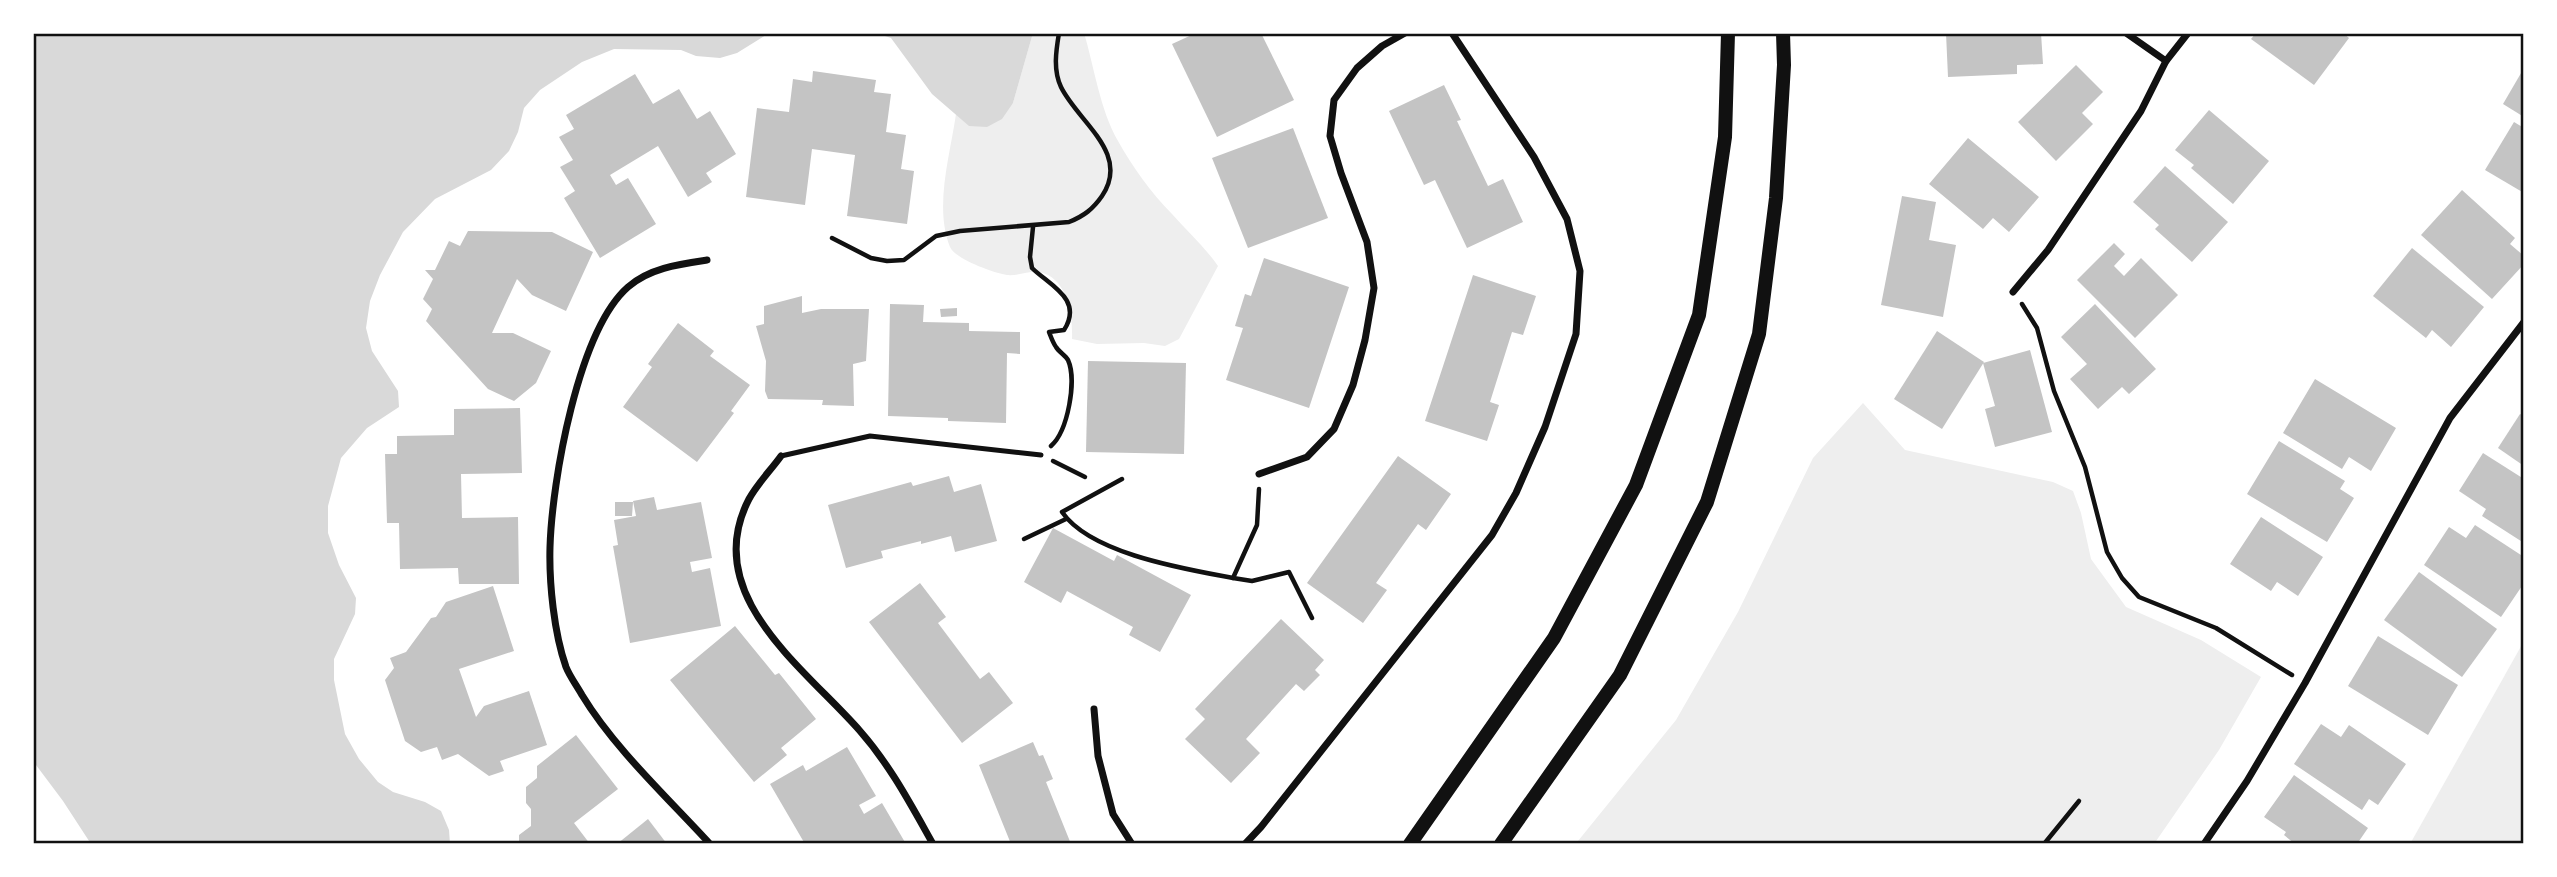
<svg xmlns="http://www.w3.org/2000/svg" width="2557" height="877" viewBox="0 0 2557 877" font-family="'Space Grotesk',sans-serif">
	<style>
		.green { fill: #eee }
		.water { fill: #d9d9d9 }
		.building { fill: #c4c4c4 }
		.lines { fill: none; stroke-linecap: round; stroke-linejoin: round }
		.path { stroke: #111; stroke-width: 4.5 }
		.service { stroke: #111; stroke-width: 5 }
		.minor { stroke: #111; stroke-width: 7 }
		.secondary { stroke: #111; stroke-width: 14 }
		.neatline { fill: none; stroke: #111; stroke-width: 2.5 }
	</style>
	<rect width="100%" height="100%" fill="#fff"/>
	<g class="green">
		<path d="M1033,33H1084C1094,66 1100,110 1118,141C1132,166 1151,193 1172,214C1188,232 1204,246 1218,266L1179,339L1165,346L1144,343L1097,344L1072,339C1073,317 1068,277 1039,272C1029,271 1018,276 1007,275C994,273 955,259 950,247C934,207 950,156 956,114L970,126L1013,103Z"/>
		<polygon points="1863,403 1905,450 2053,482 2073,491 2081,513 2091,559 2126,607 2201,640 2261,677 2219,750 2154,844 1583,844 1578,841 1676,720 1738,612 1813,458"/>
		<polygon points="2524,641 2524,844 2410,844"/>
	</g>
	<g class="water">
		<polygon points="33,33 769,33 737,53 720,58 696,56 681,50 614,49 582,62 540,90 524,108 518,132 509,151 491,170 435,199 403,232 380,275 370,301 366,328 372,351 398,391 399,407 367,428 341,458 328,506 328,533 339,565 356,598 355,614 334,659 334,680 345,734 359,759 378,782 393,792 425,802 441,811 449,830 450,844 91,844 63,801 33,761"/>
		<polygon points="876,33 1033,33 1013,103 1002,119 987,127 969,126 932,94 891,38"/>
	</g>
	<g class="building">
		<polygon points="1196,33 1261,33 1294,100 1217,137 1172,44"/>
		<polygon points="1946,33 2041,33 2043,64 2017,65 2017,74 1948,77"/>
		<polygon points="2256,33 2343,33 2349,38 2314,85 2251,39"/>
		<polygon points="2076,65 2103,92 2082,113 2093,124 2056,161 2018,122"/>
		<polygon points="2524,68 2524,117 2503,104"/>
		<polygon points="813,71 876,80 874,92 891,94 886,132 906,135 901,169 914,171 907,224 847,216 855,155 812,149 805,205 746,197 757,108 789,112 793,79 812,82"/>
		<polygon points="635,74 653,104 679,89 697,119 710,111 736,154 706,173 712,182 688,197 658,146 610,175 616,185 628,178 656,224 600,258 564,198 575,191 560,167 573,160 559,137 574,129 566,115"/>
		<polygon points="1444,85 1461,120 1457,121 1488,186 1503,179 1523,222 1467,248 1435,180 1424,185 1389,111"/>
		<polygon points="2209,110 2269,161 2233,204 2191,168 2194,165 2175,150"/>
		<polygon points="2514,122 2524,128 2524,193 2485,170"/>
		<polygon points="1293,128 1328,218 1248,248 1212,158"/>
		<polygon points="1968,138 2039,197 2009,232 1993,218 1983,229 1929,184"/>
		<polygon points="2165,166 2228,222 2192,262 2155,229 2159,225 2133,202"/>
		<polygon points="2462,190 2515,238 2510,244 2524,256 2524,264 2492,299 2421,235"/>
		<polygon points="1902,196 1936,202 1929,240 1956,245 1943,317 1881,305"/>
		<polygon points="468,231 552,232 593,252 566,311 532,295 517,279 492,333 513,333 551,351 536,383 514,401 488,389 426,321 432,309 423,299 433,279 425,270 435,270 449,241 460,246"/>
		<polygon points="2114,243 2125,254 2114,266 2124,276 2141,258 2178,295 2135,338 2077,280"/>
		<polygon points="2412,248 2484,307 2451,347 2432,330 2426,338 2373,296"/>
		<polygon points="1264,258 1349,287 1309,408 1226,380 1243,328 1235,326 1245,294 1251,296"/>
		<polygon points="1473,275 1536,296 1523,335 1512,332 1490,402 1499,405 1487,441 1425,421"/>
		<polygon points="802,296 802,313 821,309 869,309 866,361 853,364 854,406 822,405 823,400 768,399 765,391 766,361 756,326 764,324 764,306"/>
		<polygon points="890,304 924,305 923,322 969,323 969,331 1020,332 1020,354 1007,353 1006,423 948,421 948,418 888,416"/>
		<polygon points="2095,304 2156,369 2129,394 2122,387 2098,409 2070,379 2087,364 2061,337"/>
		<polygon points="957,308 957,316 941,317 940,309"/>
		<polygon points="678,323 714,351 710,356 750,385 731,411 734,413 697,462 623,407 652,367 648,364"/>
		<polygon points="1937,331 1984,362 1942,429 1894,399"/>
		<polygon points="2030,350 2052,432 1995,447 1985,409 1995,406 1983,363"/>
		<polygon points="1088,361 1186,363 1184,454 1086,452"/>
		<polygon points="2315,379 2396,428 2371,471 2349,457 2342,469 2283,433"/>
		<polygon points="520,408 522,473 461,474 462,518 518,517 519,584 459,584 458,568 400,569 399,523 387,523 385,454 397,454 397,436 454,435 454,409"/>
		<polygon points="2520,414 2524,416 2524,466 2498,448"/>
		<polygon points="2279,441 2345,481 2340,489 2354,498 2327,542 2247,494"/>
		<polygon points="2483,453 2524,479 2524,543 2482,516 2486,509 2459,491"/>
		<polygon points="1398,456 1451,494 1426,530 1418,524 1376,583 1387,590 1363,623 1307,583"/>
		<polygon points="949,476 954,492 981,484 997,541 955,552 951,536 921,544 921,541 881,551 883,558 846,568 828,505 911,482 913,486"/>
		<polygon points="654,497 657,510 701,502 712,558 690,562 692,572 710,568 721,626 630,643 613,546 618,545 614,520 636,516 633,501"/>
		<polygon points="615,502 633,502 632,516 615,516"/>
		<polygon points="2261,517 2323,557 2298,596 2277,582 2271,591 2230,564"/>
		<polygon points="2475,525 2524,557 2524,583 2501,617 2424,565 2449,527 2466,538"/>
		<polygon points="1053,528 1114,561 1117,555 1191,595 1160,652 1129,635 1133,627 1067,591 1061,603 1024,582"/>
		<polygon points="2419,572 2497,629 2462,677 2384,620"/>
		<polygon points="920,583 946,617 938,623 980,679 989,672 1013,703 962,743 869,622"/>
		<polygon points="493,586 514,651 459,669 476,717 484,706 529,691 547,745 500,761 504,771 489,776 458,754 442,760 437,747 421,752 405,741 385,680 394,668 390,658 406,652 431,618 436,617 446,602"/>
		<polygon points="1281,619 1324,660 1315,670 1320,675 1304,691 1296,684 1246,739 1260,753 1231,783 1185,739 1205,719 1195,709"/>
		<polygon points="735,626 775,675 779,673 816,719 781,748 787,755 754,782 670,680"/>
		<polygon points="2378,636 2458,685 2428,735 2348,686"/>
		<polygon points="2321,724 2341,737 2349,725 2406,764 2378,805 2369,799 2362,810 2294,764"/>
		<polygon points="576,735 618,789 574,823 590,844 519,844 519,835 531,826 531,809 526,803 526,787 537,778 537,766"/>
		<polygon points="1033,742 1039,756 1043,755 1053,779 1046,782 1071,844 1011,844 979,765"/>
		<polygon points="847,747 876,796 859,805 864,814 882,803 906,844 805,844 770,784 803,765 806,771"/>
		<polygon points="2294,775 2368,828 2357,844 2295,844 2284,835 2286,832 2264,817"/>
		<polygon points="648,819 667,844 617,844"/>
	</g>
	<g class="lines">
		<g class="path">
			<path d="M1033,227L1030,257L1032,268C1049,285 1084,299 1064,330L1049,332C1051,337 1053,343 1056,347C1059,352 1065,355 1068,360C1077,380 1068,431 1051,446"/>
			<path d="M832,238L871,258L887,261L904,260L936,236L960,231L1069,222C1084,216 1093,209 1102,196C1131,153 1078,122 1061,87C1053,70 1056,51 1059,33"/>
			<polyline points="2022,304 2037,328 2054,391 2085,467 2107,552 2122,578 2139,597 2216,628 2292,675"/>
			<polyline points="1053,461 1085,477"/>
			<path d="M1122,479L1062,512C1091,554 1185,569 1233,578L1257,525L1259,489"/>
			<polyline points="1024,539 1066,519"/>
			<polyline points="1233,578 1252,581 1289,572 1312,618"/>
			<polyline points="2044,844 2079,801"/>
		</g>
		<polyline class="service" points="781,456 870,436 1041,455"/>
		<g class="minor">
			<polyline points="2126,33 2166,61"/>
			<path d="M707,260C680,264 649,268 628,287C578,331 552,481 550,547C549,583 554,633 566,667C570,677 577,686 582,695C614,748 668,798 710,844"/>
			<polyline points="2013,292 2048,250 2141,111 2166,61 2188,33"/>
			<path d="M781,456C771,470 757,484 749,499C699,595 805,668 860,731C890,765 911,805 933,844"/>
			<polyline points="1259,474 1307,457 1334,429 1353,385 1365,340 1374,288 1367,242 1341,173 1330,136 1334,100 1357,68 1382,46 1405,33"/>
			<polyline points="1094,709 1098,756 1113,814 1132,844"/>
			<polyline points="1245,844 1261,827 1492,535 1516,493 1545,427 1576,334 1580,271 1567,219 1534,157 1452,33"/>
			<polyline points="2204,844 2247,781 2305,683 2450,418 2524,322"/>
		</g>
		<g class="secondary">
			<polyline points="1410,844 1554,638 1636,485 1699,315 1725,137 1728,33"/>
			<polyline points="1501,844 1620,675 1707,502 1759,334 1776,198 1784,65 1783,33"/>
		</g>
	</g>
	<rect width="2557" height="877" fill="none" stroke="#ffffff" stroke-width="70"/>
	<rect x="35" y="35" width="2487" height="807" class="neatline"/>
</svg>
